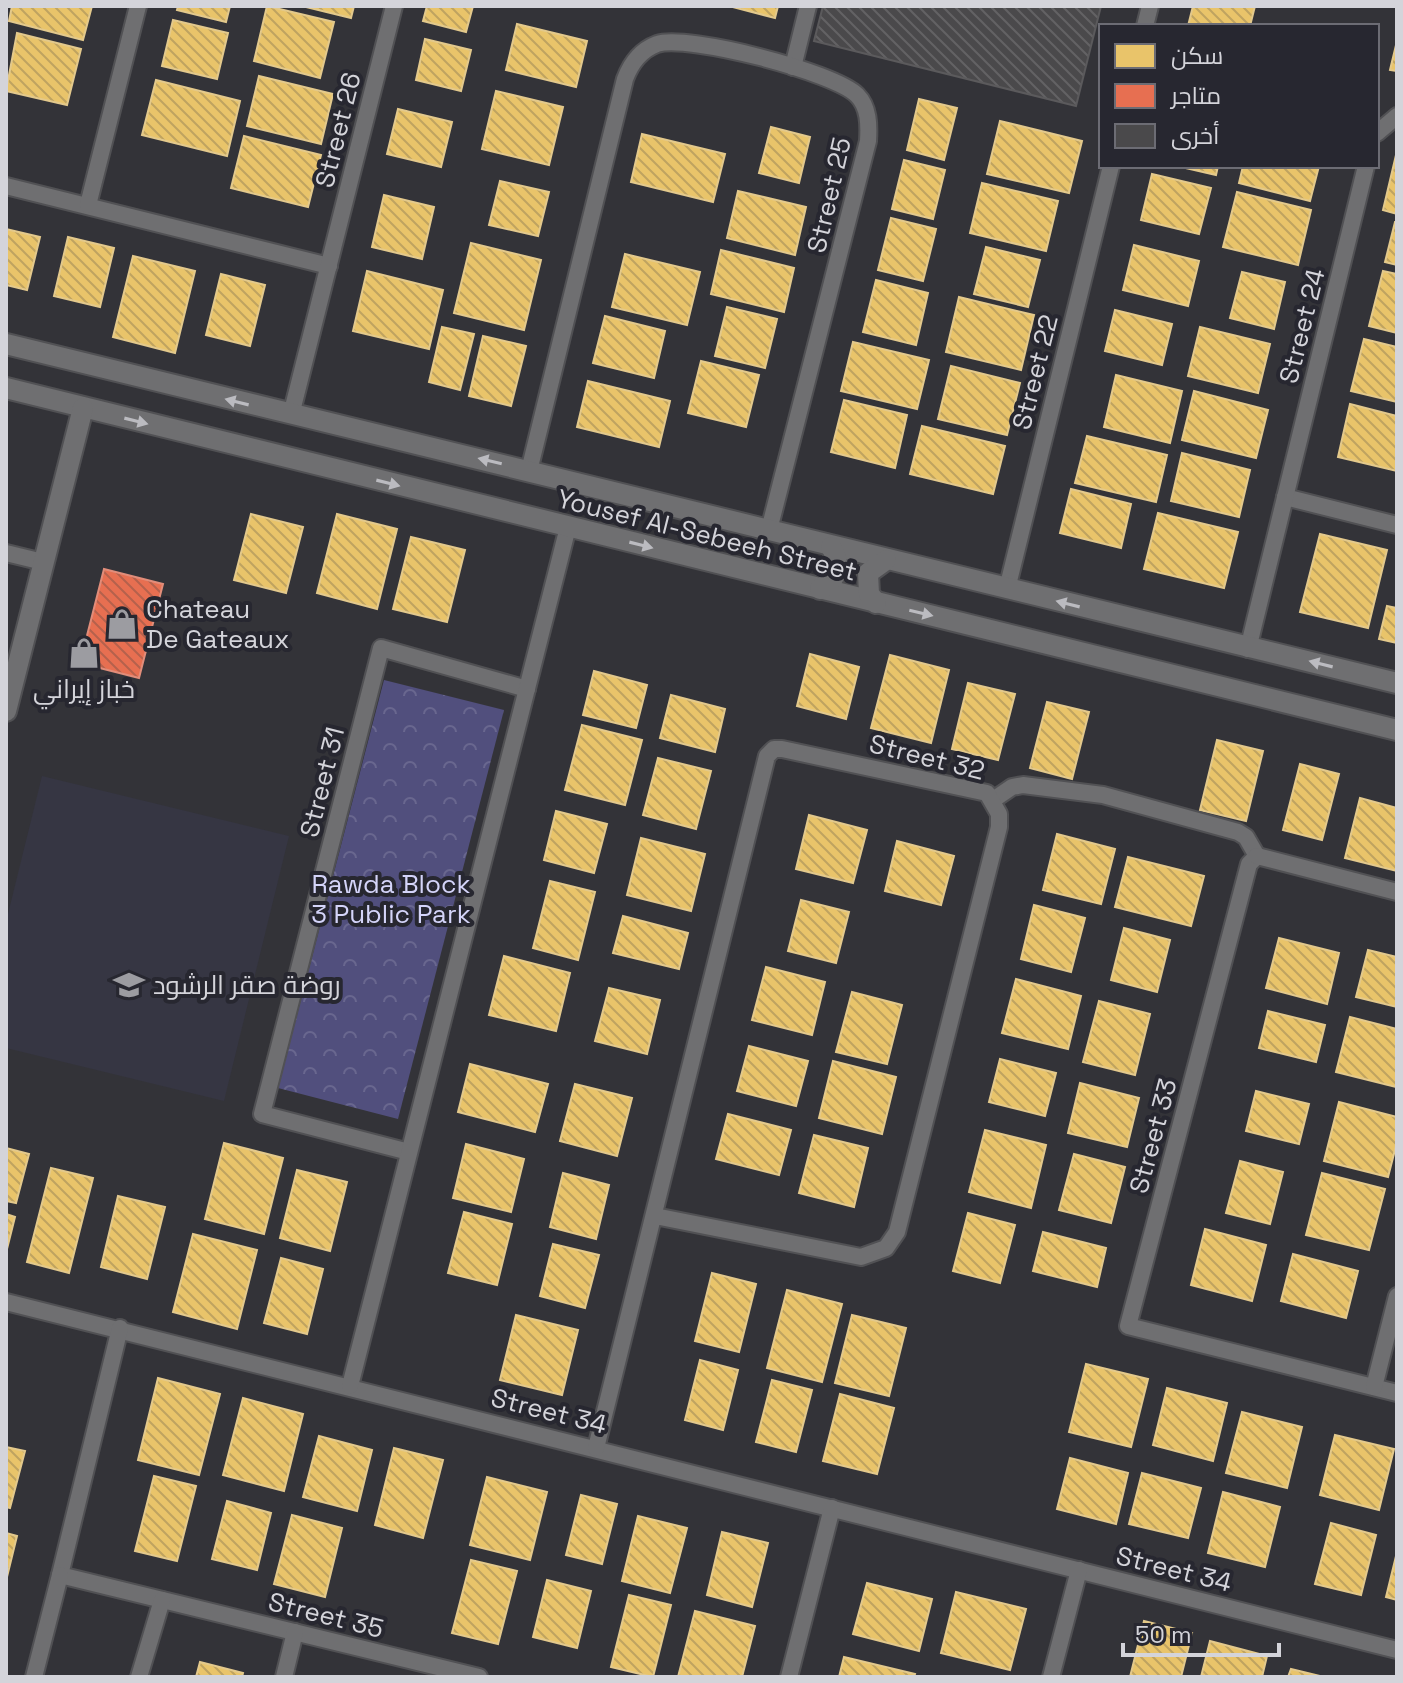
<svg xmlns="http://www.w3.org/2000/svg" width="1403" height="1683" viewBox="0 0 1403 1683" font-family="'Space Grotesk',Cairo,sans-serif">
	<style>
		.built { fill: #363643 }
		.park { fill: url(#park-crowns) }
		.homes { fill: url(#homes-back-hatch); stroke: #e3c98c; stroke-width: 2 }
		.shops { fill: url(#shops-back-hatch); stroke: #e18d7a; stroke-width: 2 }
		.building { fill: url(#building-back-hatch); stroke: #5b5a5c; stroke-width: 2 }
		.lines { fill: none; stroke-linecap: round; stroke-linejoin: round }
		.minor-casing { stroke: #515154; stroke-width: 20 }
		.tertiary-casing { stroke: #515154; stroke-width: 24 }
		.minor { stroke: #6f6f71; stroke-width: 16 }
		.tertiary { stroke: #6f6f71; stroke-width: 20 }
		.oneway { fill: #bbbbc0 }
		.labels { text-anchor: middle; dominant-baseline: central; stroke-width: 8; stroke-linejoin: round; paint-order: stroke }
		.street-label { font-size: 26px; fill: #d4d4da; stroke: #272730 }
		.poi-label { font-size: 26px; fill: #d4d4da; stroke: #272730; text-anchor: start }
		.park-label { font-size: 26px; fill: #d4d4f9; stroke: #272730 }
	</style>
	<defs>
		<pattern id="park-crowns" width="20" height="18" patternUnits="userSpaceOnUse" patternTransform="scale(2)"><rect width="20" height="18" fill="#514f7d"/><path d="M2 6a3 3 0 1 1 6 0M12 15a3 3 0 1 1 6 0" fill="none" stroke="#69678f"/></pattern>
		<pattern id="homes-back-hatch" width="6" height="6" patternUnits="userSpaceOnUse" patternTransform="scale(2)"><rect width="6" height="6" fill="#e9c46a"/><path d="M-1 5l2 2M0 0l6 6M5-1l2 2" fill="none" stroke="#bfa360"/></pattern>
		<pattern id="shops-back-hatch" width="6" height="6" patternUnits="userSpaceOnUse" patternTransform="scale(2)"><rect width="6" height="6" fill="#e76f51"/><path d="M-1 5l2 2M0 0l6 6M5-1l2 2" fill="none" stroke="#b5614c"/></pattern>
		<pattern id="building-back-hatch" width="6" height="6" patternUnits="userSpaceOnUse" patternTransform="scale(2)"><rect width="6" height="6" fill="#4a494b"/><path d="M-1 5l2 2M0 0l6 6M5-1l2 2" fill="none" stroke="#636264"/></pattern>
	</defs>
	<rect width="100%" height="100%" fill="#333338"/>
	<polygon class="built" points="42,776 289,836 224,1101 6,1048 6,922"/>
	<polygon class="park" points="384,680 504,710 398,1119 278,1088"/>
	<g class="homes">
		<polygon points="12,6 92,6 83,40 9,21"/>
		<polygon points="178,6 230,6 226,22 177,10"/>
		<polygon points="267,6 334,22 320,78 254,61"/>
		<polygon points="302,6 354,6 351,18"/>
		<polygon points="427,6 473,6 466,32 423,21"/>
		<polygon points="729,6 778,6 775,18"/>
		<polygon points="1193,6 1255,6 1250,26 1188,26"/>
		<polygon points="173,20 228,33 217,79 162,66"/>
		<polygon points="517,24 587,41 576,87 506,70"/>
		<polygon points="17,33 81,49 67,105 6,91"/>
		<polygon points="425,39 471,50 461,91 416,80"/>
		<polygon points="1397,41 1397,71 1390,70"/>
		<polygon points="259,76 333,94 321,144 247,126"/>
		<polygon points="156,80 240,101 227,156 142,135"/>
		<polygon points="496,91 563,107 549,165 482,149"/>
		<polygon points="919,99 957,108 944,160 907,150"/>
		<polygon points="398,109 452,122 441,167 387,154"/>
		<polygon points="1000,121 1082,141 1069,193 987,174"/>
		<polygon points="771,127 810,137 799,183 759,173"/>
		<polygon points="642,134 725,154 713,202 631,182"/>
		<polygon points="244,136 321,155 308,207 231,188"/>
		<polygon points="1396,155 1397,155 1397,214 1383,210"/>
		<polygon points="904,160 945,170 933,219 892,209"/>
		<polygon points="1177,166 1218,166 1216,175"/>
		<polygon points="1243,166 1319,166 1310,201 1239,183"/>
		<polygon points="1152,174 1211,188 1199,234 1141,220"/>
		<polygon points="500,181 549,192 538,236 489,225"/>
		<polygon points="982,183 1058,201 1046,251 970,233"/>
		<polygon points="738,191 806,207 795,255 727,238"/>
		<polygon points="1237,192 1311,210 1298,265 1223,247"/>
		<polygon points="384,195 434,207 422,259 372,247"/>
		<polygon points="891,218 936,229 923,281 878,270"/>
		<polygon points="1395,222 1397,222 1397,265 1385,262"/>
		<polygon points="6,229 40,237 27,290 6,285"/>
		<polygon points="68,237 114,248 100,307 54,296"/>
		<polygon points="471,243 541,260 524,330 454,313"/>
		<polygon points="1134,245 1199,261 1188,306 1123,290"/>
		<polygon points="986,247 1040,260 1028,307 974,294"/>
		<polygon points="721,250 794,268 784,312 711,294"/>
		<polygon points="625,254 700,272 687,325 612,307"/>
		<polygon points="133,256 195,271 175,353 113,337"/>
		<polygon points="367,271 443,290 429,349 353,331"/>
		<polygon points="1383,271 1397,274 1397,333 1369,326"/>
		<polygon points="1242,272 1285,282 1274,329 1230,318"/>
		<polygon points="221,274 265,285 250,346 206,335"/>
		<polygon points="876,280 928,293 916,345 863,332"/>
		<polygon points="959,297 1034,315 1021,370 946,352"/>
		<polygon points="727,307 777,319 765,368 715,356"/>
		<polygon points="1115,310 1172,324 1162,365 1105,351"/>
		<polygon points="605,316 665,331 654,378 593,363"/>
		<polygon points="442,327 474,334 460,390 429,382"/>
		<polygon points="1200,327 1270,344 1258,393 1188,376"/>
		<polygon points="483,336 526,346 511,406 469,396"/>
		<polygon points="1364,339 1397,347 1397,402 1351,391"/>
		<polygon points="853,342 929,360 917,409 841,391"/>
		<polygon points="701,361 759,375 746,427 688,413"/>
		<polygon points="951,366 1020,383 1007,435 938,419"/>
		<polygon points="1116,375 1182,391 1170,443 1104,427"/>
		<polygon points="588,381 670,401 659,447 577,427"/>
		<polygon points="1194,391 1268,410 1256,458 1182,440"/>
		<polygon points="844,400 907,415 895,468 831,452"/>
		<polygon points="1350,404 1397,416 1397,471 1338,457"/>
		<polygon points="922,426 1005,446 993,494 910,474"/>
		<polygon points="1087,436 1167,455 1156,502 1075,483"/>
		<polygon points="1182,453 1250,470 1239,517 1171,501"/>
		<polygon points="1071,489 1131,504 1121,548 1060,533"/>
		<polygon points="1158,513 1238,532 1224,588 1144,569"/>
		<polygon points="251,514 303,527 286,593 234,580"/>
		<polygon points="337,514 397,529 377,609 317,593"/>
		<polygon points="1320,534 1387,550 1368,628 1300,612"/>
		<polygon points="411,537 465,550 447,622 393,609"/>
		<polygon points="1387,606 1397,608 1397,643 1379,639"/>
		<polygon points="810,654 859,667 846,719 797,706"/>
		<polygon points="890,655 949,670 931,743 871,728"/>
		<polygon points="594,671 647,685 636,728 583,715"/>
		<polygon points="968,683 1015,694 998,760 952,749"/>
		<polygon points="671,695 725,709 715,752 660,738"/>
		<polygon points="1047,702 1089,712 1072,779 1030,768"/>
		<polygon points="582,725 642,740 625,805 565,790"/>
		<polygon points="1217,740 1263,751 1246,821 1200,810"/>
		<polygon points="658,758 711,771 696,829 643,815"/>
		<polygon points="1300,764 1339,774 1322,840 1283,830"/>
		<polygon points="1360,798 1397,808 1397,871 1345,858"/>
		<polygon points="556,811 607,824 594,873 544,860"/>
		<polygon points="809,815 867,830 853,883 796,869"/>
		<polygon points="1057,834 1115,849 1101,904 1043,890"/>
		<polygon points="641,838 705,854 691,911 627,895"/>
		<polygon points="897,841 954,856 941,905 885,891"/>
		<polygon points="1128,857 1204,876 1191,926 1115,907"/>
		<polygon points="550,881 595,892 578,960 533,948"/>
		<polygon points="801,900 849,912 836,963 788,951"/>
		<polygon points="1034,905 1085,918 1071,972 1021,959"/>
		<polygon points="623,916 688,933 679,969 613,953"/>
		<polygon points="1124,928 1170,940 1157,992 1111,980"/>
		<polygon points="1279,938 1339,953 1327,1004 1266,988"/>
		<polygon points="1368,950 1397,957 1397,1007 1356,997"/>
		<polygon points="504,956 570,973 556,1031 489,1015"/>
		<polygon points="766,967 825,982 812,1035 752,1020"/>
		<polygon points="1016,979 1081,996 1068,1049 1002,1033"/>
		<polygon points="609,988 660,1000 647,1054 595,1041"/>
		<polygon points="852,992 902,1005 887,1064 836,1052"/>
		<polygon points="1099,1001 1150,1014 1135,1075 1083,1062"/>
		<polygon points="1268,1011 1325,1025 1316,1062 1259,1048"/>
		<polygon points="1350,1017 1397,1029 1396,1087 1336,1072"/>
		<polygon points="749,1046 808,1061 796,1106 737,1091"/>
		<polygon points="1000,1059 1056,1073 1045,1116 989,1102"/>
		<polygon points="833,1061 896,1077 882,1134 819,1118"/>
		<polygon points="470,1064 548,1084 535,1132 458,1112"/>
		<polygon points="1080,1083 1139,1098 1127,1147 1068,1133"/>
		<polygon points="575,1084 632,1098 617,1156 560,1141"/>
		<polygon points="1256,1091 1309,1104 1299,1144 1246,1131"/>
		<polygon points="1339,1102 1397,1117 1397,1142 1388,1177 1324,1161"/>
		<polygon points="728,1114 791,1130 779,1175 716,1159"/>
		<polygon points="985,1130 1046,1145 1031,1208 969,1192"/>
		<polygon points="814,1135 868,1148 854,1207 799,1193"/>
		<polygon points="224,1143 283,1158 264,1234 205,1219"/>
		<polygon points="466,1144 524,1159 511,1212 453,1198"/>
		<polygon points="6,1148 29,1154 16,1203 6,1201"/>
		<polygon points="1074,1154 1125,1167 1111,1223 1059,1210"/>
		<polygon points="1240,1161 1283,1172 1270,1224 1226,1213"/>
		<polygon points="51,1168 93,1178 69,1273 27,1262"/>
		<polygon points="297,1170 347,1182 330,1251 280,1238"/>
		<polygon points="563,1173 609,1185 596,1239 550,1227"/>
		<polygon points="1322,1173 1385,1189 1369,1250 1306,1235"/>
		<polygon points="118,1196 165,1207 147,1279 101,1267"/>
		<polygon points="464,1212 512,1224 497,1285 448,1273"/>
		<polygon points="968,1213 1015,1225 1000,1283 953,1271"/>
		<polygon points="6,1214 15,1217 6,1253"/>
		<polygon points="1205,1229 1266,1245 1252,1301 1191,1285"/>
		<polygon points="1043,1232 1106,1248 1097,1287 1033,1271"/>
		<polygon points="193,1234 257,1250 237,1329 173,1312"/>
		<polygon points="553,1244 599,1255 585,1308 540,1296"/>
		<polygon points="1293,1254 1358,1271 1346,1318 1281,1301"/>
		<polygon points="281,1258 323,1269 307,1334 264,1323"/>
		<polygon points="712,1273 756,1284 739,1352 695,1341"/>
		<polygon points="787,1290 842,1304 822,1382 767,1368"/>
		<polygon points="516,1315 578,1330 562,1395 500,1380"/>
		<polygon points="852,1315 906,1328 889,1396 835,1383"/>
		<polygon points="700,1360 738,1370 723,1430 685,1420"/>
		<polygon points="1086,1364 1148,1379 1131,1447 1069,1432"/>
		<polygon points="158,1378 220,1394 199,1475 138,1460"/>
		<polygon points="772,1380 812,1390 796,1452 756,1442"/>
		<polygon points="1167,1388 1227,1403 1213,1461 1153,1445"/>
		<polygon points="840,1394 894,1408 877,1474 823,1461"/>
		<polygon points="243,1398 303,1414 284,1491 223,1475"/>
		<polygon points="1242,1412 1302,1427 1287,1488 1226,1473"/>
		<polygon points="1335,1435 1394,1449 1379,1510 1320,1495"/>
		<polygon points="319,1436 372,1450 357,1511 303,1497"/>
		<polygon points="6,1447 25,1451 10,1508 6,1507"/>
		<polygon points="394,1448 443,1460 423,1538 375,1525"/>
		<polygon points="1070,1458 1128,1473 1116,1524 1057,1509"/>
		<polygon points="1142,1473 1201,1488 1188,1538 1129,1524"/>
		<polygon points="154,1476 196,1486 177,1561 135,1551"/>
		<polygon points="487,1477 547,1492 530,1560 470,1545"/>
		<polygon points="1223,1492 1280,1507 1265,1567 1208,1553"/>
		<polygon points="581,1495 617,1504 602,1564 566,1555"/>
		<polygon points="227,1501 271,1513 257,1570 212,1559"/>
		<polygon points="292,1515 342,1528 325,1597 274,1584"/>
		<polygon points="638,1516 687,1528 670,1593 622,1581"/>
		<polygon points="1331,1523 1376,1535 1361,1595 1315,1584"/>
		<polygon points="722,1532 768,1543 752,1607 707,1595"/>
		<polygon points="6,1533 17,1536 6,1581"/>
		<polygon points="1397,1552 1397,1600 1386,1597"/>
		<polygon points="471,1560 517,1571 498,1644 452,1633"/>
		<polygon points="547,1580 591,1591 577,1648 533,1637"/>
		<polygon points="867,1583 932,1599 919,1651 853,1634"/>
		<polygon points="956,1592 1026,1609 1010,1670 941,1653"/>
		<polygon points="629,1595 671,1605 653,1677 611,1667"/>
		<polygon points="695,1611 755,1626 742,1677 678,1677"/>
		<polygon points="1144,1621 1192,1633 1181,1677 1130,1677"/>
		<polygon points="1210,1641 1267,1656 1262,1677 1201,1677"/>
		<polygon points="844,1657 915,1674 914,1677 839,1677"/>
		<polygon points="200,1662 243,1673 242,1677 196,1677"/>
		<polygon points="1291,1669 1324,1677 1288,1677"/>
	</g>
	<polygon class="shops" points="104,569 163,584 139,678 80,663"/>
	<polygon class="building" points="823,6 1101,6 1076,106 814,41"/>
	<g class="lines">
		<defs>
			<g id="minor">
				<polyline points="1145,26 1150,6"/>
				<polyline points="793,67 808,6"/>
				<polyline points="1377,133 1397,116"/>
				<polyline points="6,186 329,266"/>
				<polyline points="88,205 138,6"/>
				<polyline points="291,415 394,6"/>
				<path d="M529,471L625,79C631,63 641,50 657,44C688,34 834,72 857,95C869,107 869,125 868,141L769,530"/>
				<polyline points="1285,497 1397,525"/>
				<polyline points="6,553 43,562"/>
				<polyline points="1007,589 1111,166"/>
				<polyline points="1248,649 1366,166"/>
				<polyline points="993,800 1012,787 1023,785 1103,795 1238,832 1246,837 1257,856"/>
				<polyline points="1257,856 1249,864 1128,1326 1397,1393"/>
				<polyline points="1257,856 1397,892"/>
				<polyline points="409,1152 262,1114 381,648 527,689"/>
				<polyline points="6,1302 1397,1650"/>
				<polyline points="120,1328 60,1575 479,1677"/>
				<polyline points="350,1386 568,527"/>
				<polyline points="1374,1387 1397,1296"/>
				<polyline points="596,1448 767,756 774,749 782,749 987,793 999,814 999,827 897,1232 886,1248 861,1257 655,1216"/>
				<polyline points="34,1677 60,1575"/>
				<polyline points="139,1677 162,1600"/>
				<polyline points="284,1677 295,1632"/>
				<polyline points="789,1677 832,1508"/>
				<polyline points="1051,1677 1079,1570"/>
			</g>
			<g id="tertiary">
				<polyline points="6,344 1397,683"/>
				<polyline points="6,388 1397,730"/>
				<path d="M820,589C838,579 842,564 831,547"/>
				<polyline points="876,603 869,594 868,573 886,560"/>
				<polyline points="6,711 83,408"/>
			</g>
		</defs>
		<use href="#minor" class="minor-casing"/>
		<use href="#tertiary" class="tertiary-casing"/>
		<use href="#minor" class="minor"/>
		<use href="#tertiary" class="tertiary"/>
	</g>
	<defs><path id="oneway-solid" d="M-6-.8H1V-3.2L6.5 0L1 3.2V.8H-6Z" transform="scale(2)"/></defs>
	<g class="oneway">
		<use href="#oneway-solid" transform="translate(237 402) rotate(-166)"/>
		<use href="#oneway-solid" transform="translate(136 421) rotate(14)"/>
		<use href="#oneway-solid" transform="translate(490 461) rotate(-167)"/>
		<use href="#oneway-solid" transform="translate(388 483) rotate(14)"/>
		<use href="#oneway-solid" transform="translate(641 545) rotate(14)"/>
		<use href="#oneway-solid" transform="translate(1068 604) rotate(-166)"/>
		<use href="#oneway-solid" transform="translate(921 613) rotate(13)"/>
		<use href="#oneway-solid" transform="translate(1321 664) rotate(-166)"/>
	</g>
	<defs>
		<symbol id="shop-bare" viewBox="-9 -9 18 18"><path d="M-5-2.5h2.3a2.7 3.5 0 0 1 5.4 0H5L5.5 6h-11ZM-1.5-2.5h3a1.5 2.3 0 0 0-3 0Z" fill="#9c9ca1" stroke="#272730" stroke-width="2.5" paint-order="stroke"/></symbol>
		<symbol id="school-bare" viewBox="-9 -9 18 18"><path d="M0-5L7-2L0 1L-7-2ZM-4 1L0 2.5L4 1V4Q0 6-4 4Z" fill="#9c9ca1" stroke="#272730" stroke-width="2.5" paint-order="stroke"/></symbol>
	</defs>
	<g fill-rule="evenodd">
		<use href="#shop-bare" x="100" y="602" width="44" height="44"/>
		<use href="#shop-bare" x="62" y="631" width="44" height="44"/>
		<use href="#school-bare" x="107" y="963" width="44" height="44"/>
	</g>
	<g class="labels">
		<g class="street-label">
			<text transform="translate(338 130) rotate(-76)">Street 26</text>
			<text transform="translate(829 195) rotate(-77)">Street 25</text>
			<text transform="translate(1302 326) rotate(-76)">Street 24</text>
			<text transform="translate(1035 372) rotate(-76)">Street 22</text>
			<text transform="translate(707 535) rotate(14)">Yousef Al-Sebeeh Street</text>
			<text transform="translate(927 757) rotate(14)">Street 32</text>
			<text transform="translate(322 782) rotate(-76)">Street 31</text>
			<text transform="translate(1153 1136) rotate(-75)">Street 33</text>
			<text transform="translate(549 1411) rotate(14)">Street 34</text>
			<text transform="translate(1174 1569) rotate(14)">Street 34</text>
			<text transform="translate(326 1615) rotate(14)">Street 35</text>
		</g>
		<g class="poi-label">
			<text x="146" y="609">Chateau<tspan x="146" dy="30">De Gateaux</tspan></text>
			<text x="84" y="689" text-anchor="middle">خباز إيراني</text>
			<text x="153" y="985">روضة صقر الرشود</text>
		</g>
		<g class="park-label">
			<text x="391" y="884">Rawda Block<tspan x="391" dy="30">3 Public Park</tspan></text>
		</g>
	</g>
	<rect width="1403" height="1683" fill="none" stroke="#d4d4da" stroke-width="16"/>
	<rect x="1099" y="24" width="280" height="144" fill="#272730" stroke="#6c6c74" stroke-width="2"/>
	<rect x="1115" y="44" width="40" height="24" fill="#e9c46a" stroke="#6c6c74" stroke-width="2"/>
	<text x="1171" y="64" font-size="24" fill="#d4d4da">سكن</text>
	<rect x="1115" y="84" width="40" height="24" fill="#e76f51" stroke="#6c6c74" stroke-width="2"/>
	<text x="1171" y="104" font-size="24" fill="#d4d4da">متاجر</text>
	<rect x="1115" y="124" width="40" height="24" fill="#4a494b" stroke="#6c6c74" stroke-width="2"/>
	<text x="1171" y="144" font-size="24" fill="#d4d4da">أخرى</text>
	<path d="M1123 1643v12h156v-12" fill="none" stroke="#d4d4da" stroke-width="4"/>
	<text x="1135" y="1643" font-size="24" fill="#d4d4da" stroke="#272730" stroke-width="6" paint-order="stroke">50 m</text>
</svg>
